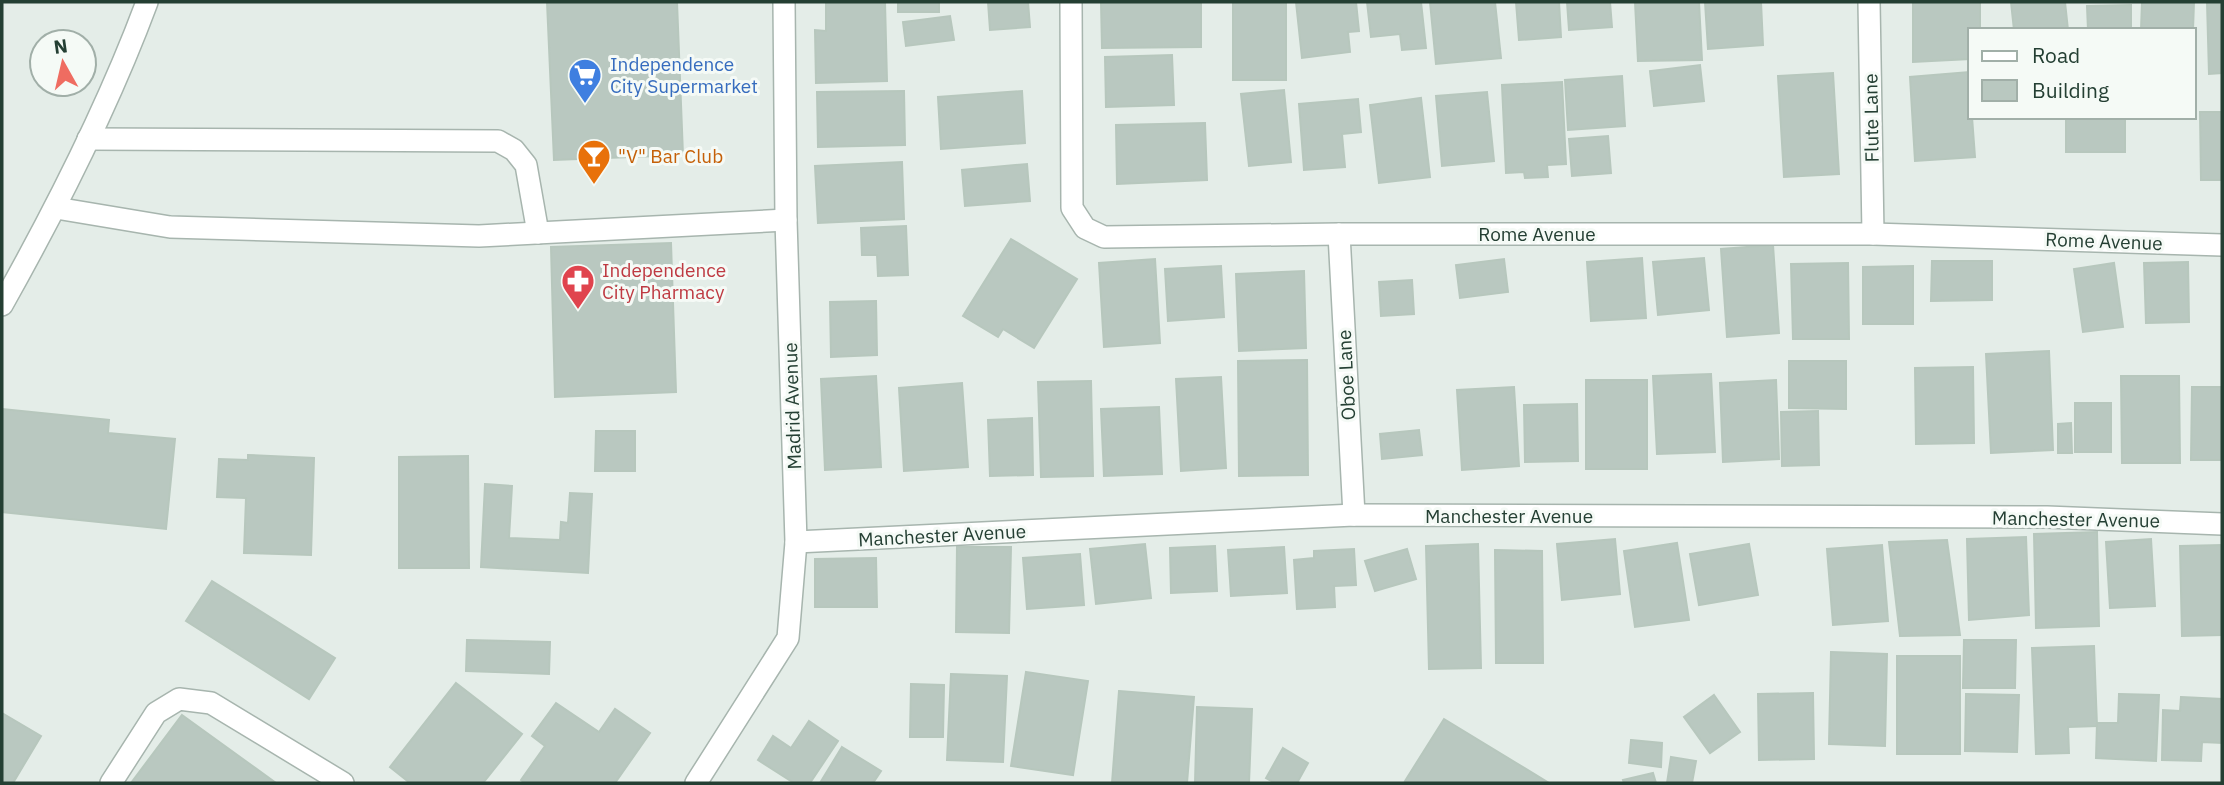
<svg xmlns="http://www.w3.org/2000/svg" width="2224" height="785" viewBox="0 0 2224 785" font-family="'IBM Plex Sans',sans-serif">
	<style>
		.building { fill: #b9c8c0; stroke: #b7c7bd; stroke-width: 2 }
		.lines { fill: none; stroke-linecap: round; stroke-linejoin: round }
		.minor-casing { stroke: #a7b5ae; stroke-width: 24 }
		.minor { stroke: #fff; stroke-width: 21 }
		.labels { text-anchor: middle; dominant-baseline: central; stroke-width: 6; stroke-linejoin: round; paint-order: stroke }
		.shop-label { font-size: 19px; fill: #366cbe; stroke: #f5faf6; text-anchor: start }
		.street-label { font-size: 19px; fill: #243f33; stroke: #f5faf6 }
		.food-label { font-size: 19px; fill: #c56008; stroke: #f5faf6; text-anchor: start }
		.health-label { font-size: 19px; fill: #be3a42; stroke: #f5faf6; text-anchor: start }
	</style>
	<rect width="100%" height="100%" fill="#e4ede8"/>
	<g class="building">
		<polygon points="547,2 677,2 683,155 554,160"/>
		<polygon points="826,2 885,2 887,81 816,83 815,30 826,31"/>
		<rect x="898" y="2" width="41" height="10"/>
		<polygon points="988,2 1028,2 1030,27 990,30"/>
		<polygon points="1101,2 1201,2 1201,47 1102,48"/>
		<rect x="1233" y="2" width="53" height="78"/>
		<polygon points="1296,2 1356,2 1359,31 1348,32 1350,52 1302,58"/>
		<polygon points="1367,2 1421,2 1426,48 1402,50 1400,34 1371,37"/>
		<polygon points="1430,2 1495,2 1501,58 1436,64"/>
		<polygon points="1516,2 1559,2 1561,37 1519,40"/>
		<polygon points="1567,2 1610,2 1612,27 1569,30"/>
		<polygon points="1635,2 1699,2 1702,60 1638,61"/>
		<polygon points="1705,2 1761,2 1763,45 1708,49"/>
		<polygon points="1913,2 1980,2 1980,30 1970,30 1970,59 1913,62"/>
		<polygon points="2011,2 2065,2 2068,30 2014,30"/>
		<polygon points="2142,2 2194,2 2193,30 2141,30"/>
		<polygon points="2207,2 2222,2 2222,73 2209,74"/>
		<polygon points="2131,5 2131,30 2088,30 2087,6"/>
		<polygon points="950,16 954,40 906,46 903,22"/>
		<polygon points="1172,55 1174,105 1106,107 1105,57"/>
		<polygon points="1700,65 1704,101 1654,106 1650,71"/>
		<polygon points="1969,72 1970,117 1972,117 1975,157 1915,161 1910,77"/>
		<polygon points="1833,73 1839,174 1784,177 1778,76"/>
		<polygon points="1622,76 1625,126 1568,130 1565,80"/>
		<polygon points="1562,82 1566,164 1547,165 1548,177 1525,178 1524,172 1506,173 1502,85"/>
		<polygon points="1284,90 1291,162 1249,166 1241,94"/>
		<polygon points="904,91 905,145 818,147 817,92"/>
		<polygon points="1022,91 1025,143 941,149 938,97"/>
		<polygon points="1487,92 1494,161 1442,166 1436,96"/>
		<polygon points="1421,98 1430,177 1379,183 1370,105"/>
		<polygon points="1358,99 1361,132 1342,134 1345,167 1304,170 1299,104"/>
		<polygon points="2200,112 2222,112 2222,180 2201,180"/>
		<rect x="2066" y="117" width="59" height="35"/>
		<polygon points="1205,123 1207,180 1117,184 1116,125"/>
		<polygon points="1608,136 1611,173 1572,176 1569,139"/>
		<polygon points="902,162 904,219 818,223 815,166"/>
		<polygon points="1027,164 1030,201 965,206 962,170"/>
		<polygon points="906,226 908,275 878,276 877,255 862,255 861,228"/>
		<polygon points="1011,239 1077,279 1034,348 1003,329 998,337 963,316"/>
		<polygon points="671,243 676,392 555,397 551,247"/>
		<polygon points="1773,245 1779,333 1727,337 1721,249"/>
		<polygon points="1642,258 1646,318 1591,321 1587,262"/>
		<polygon points="1704,258 1709,310 1658,315 1653,262"/>
		<polygon points="1155,259 1160,343 1104,347 1099,263"/>
		<polygon points="1504,259 1508,292 1460,298 1456,265"/>
		<polygon points="1932,261 1992,261 1992,300 1931,301"/>
		<polygon points="2188,262 2189,322 2146,323 2144,263"/>
		<polygon points="1848,263 1849,339 1793,339 1791,264"/>
		<polygon points="2114,263 2123,327 2083,332 2074,269"/>
		<polygon points="1221,266 1224,317 1168,321 1165,269"/>
		<polygon points="1913,266 1913,324 1863,324 1863,267"/>
		<polygon points="1304,271 1306,348 1239,351 1236,274"/>
		<polygon points="1412,280 1414,314 1381,316 1379,282"/>
		<polygon points="876,301 877,355 831,357 830,302"/>
		<polygon points="2049,351 2053,450 1991,453 1986,354"/>
		<polygon points="1307,360 1308,475 1239,476 1238,361"/>
		<polygon points="1789,361 1846,361 1846,409 1789,408"/>
		<polygon points="1973,367 1974,443 1916,444 1915,368"/>
		<polygon points="1711,374 1715,452 1657,454 1653,376"/>
		<polygon points="876,376 881,467 825,470 821,379"/>
		<polygon points="2121,376 2179,376 2180,463 2122,463"/>
		<polygon points="1221,377 1226,468 1181,471 1176,379"/>
		<rect x="1586" y="380" width="61" height="89"/>
		<polygon points="1776,380 1779,459 1723,462 1720,383"/>
		<polygon points="1091,381 1093,476 1041,477 1038,382"/>
		<polygon points="962,383 968,467 904,471 899,388"/>
		<polygon points="1514,387 1519,466 1462,470 1457,390"/>
		<polygon points="2192,387 2222,387 2222,460 2191,460"/>
		<rect x="2075" y="403" width="36" height="49"/>
		<polygon points="1577,404 1578,461 1525,462 1524,405"/>
		<polygon points="1159,407 1162,474 1104,476 1101,409"/>
		<polygon points="2,409 109,420 108,433 175,439 166,529 2,512"/>
		<polygon points="1818,411 1819,465 1782,466 1781,412"/>
		<polygon points="1032,418 1033,475 990,476 988,420"/>
		<polygon points="2071,423 2072,453 2058,453 2058,424"/>
		<polygon points="1419,430 1422,455 1382,459 1380,434"/>
		<polygon points="596,431 635,431 635,471 595,471"/>
		<polygon points="248,455 314,458 311,555 244,553 246,498 217,497 219,459 248,460"/>
		<polygon points="468,456 469,568 399,568 399,457"/>
		<polygon points="485,484 512,486 509,538 560,540 561,522 568,523 570,493 592,494 588,573 481,567"/>
		<polygon points="2097,532 2099,626 2036,628 2034,534"/>
		<polygon points="2026,537 2029,615 1969,620 1967,539"/>
		<polygon points="1615,539 1620,594 1562,600 1557,544"/>
		<polygon points="2151,539 2155,606 2110,608 2106,542"/>
		<polygon points="1947,540 1960,635 1900,636 1889,542"/>
		<polygon points="1677,543 1689,620 1635,627 1624,551"/>
		<polygon points="1145,544 1151,598 1096,604 1090,549"/>
		<polygon points="1478,544 1481,668 1429,669 1426,546"/>
		<polygon points="1749,544 1758,595 1699,605 1690,554"/>
		<polygon points="1882,545 1888,621 1833,625 1827,549"/>
		<polygon points="2222,545 2222,635 2182,636 2180,546"/>
		<polygon points="1215,546 1217,591 1171,593 1170,548"/>
		<polygon points="957,547 1011,547 1009,633 956,632"/>
		<polygon points="1284,547 1287,593 1231,596 1228,550"/>
		<polygon points="1354,549 1356,585 1334,586 1335,607 1297,609 1294,560 1314,558 1314,551"/>
		<polygon points="1407,549 1416,579 1375,591 1365,561"/>
		<polygon points="1495,550 1542,551 1543,663 1496,663"/>
		<polygon points="1080,554 1084,605 1027,609 1023,558"/>
		<polygon points="876,558 877,607 815,607 815,559"/>
		<polygon points="212,581 335,658 309,699 186,621"/>
		<polygon points="467,640 550,642 549,674 466,671"/>
		<polygon points="1964,640 2016,640 2015,688 1963,688"/>
		<polygon points="2094,646 2097,726 2068,727 2069,753 2036,754 2032,648"/>
		<polygon points="1831,652 1887,654 1885,746 1829,744"/>
		<rect x="1897" y="656" width="63" height="98"/>
		<polygon points="1026,672 1088,681 1073,775 1011,766"/>
		<polygon points="951,674 1007,676 1003,762 947,760"/>
		<polygon points="456,683 522,734 483,783 410,783 390,767"/>
		<polygon points="911,684 944,685 943,737 910,737"/>
		<polygon points="1119,691 1194,697 1187,783 1112,783"/>
		<polygon points="1813,693 1814,759 1759,760 1758,694"/>
		<polygon points="1966,694 2019,695 2017,752 1965,751"/>
		<polygon points="2119,694 2159,695 2156,761 2096,758 2097,723 2118,723"/>
		<polygon points="1714,695 1740,732 1710,753 1684,717"/>
		<polygon points="2181,697 2222,699 2222,743 2202,742 2201,761 2162,760 2163,710 2180,711"/>
		<polygon points="556,703 599,732 615,709 650,733 615,783 525,783 521,780 545,746 532,736"/>
		<polygon points="1197,707 1252,709 1249,783 1195,783"/>
		<polygon points="2,713 41,736 13,783 2,783"/>
		<polygon points="182,715 276,783 131,783"/>
		<polygon points="1444,719 1549,783 1409,783 1405,781"/>
		<polygon points="809,721 838,741 810,783 794,783 758,760 773,736 791,748"/>
		<polygon points="1631,740 1662,743 1661,767 1629,763"/>
		<polygon points="842,747 881,771 873,783 820,783"/>
		<polygon points="1283,748 1308,763 1297,783 1275,783 1266,778"/>
		<polygon points="1671,757 1696,761 1692,783 1667,783"/>
		<polygon points="1653,773 1656,783 1624,783 1623,780"/>
	</g>
	<g class="lines">
		<defs>
			<g id="minor">
				<polyline points="1071,2 1072,208 1085,228 1104,237 1339,234 1873,234 2222,245"/>
				<polyline points="1869,2 1873,234"/>
				<polyline points="88,139 498,141 514,150 526,165 538,233"/>
				<polyline points="56,208 170,227 479,236 786,220"/>
				<polyline points="1339,234 1354,515"/>
				<path d="M2,305C57,207 108,107 147,2"/>
				<polyline points="796,542 1354,515 2047,517 2222,524"/>
				<polyline points="111,783 156,713 179,699 211,703 343,783"/>
				<polyline points="696,783 788,638 796,542 786,220 784,2"/>
			</g>
		</defs>
		<use href="#minor" class="minor-casing"/>
		<use href="#minor" class="minor"/>
	</g>
	<defs>
		<symbol id="supermarket-pin" viewBox="-11 -11 22 30"><path d="M0 17L-7.5 6A9.5 9.5 0 1 1 7.5 6Z" fill="#3f7fe0" stroke="#f5faf6"/><path d="M-6-5.5h2.5l.6 2H6L4.5 2H-2.5L-4.4-4H-6ZM-1.5 3.2a1.3 1.3 0 1 0 .1 0ZM3 3.2a1.3 1.3 0 1 0 .1 0Z" fill="#fff"/></symbol>
		<symbol id="bar-pin" viewBox="-11 -11 22 30"><path d="M0 17L-7.5 6A9.5 9.5 0 1 1 7.5 6Z" fill="#e8710a" stroke="#f5faf6"/><path d="M-6-5H6L.8 .8V4.5H3.5V6h-7V4.5H-.8V.8Z" fill="#fff"/></symbol>
		<symbol id="pharmacy-pin" viewBox="-11 -11 22 30"><path d="M0 17L-7.5 6A9.5 9.5 0 1 1 7.5 6Z" fill="#e0444e" stroke="#f5faf6"/><path d="M-2-6h4v4h4v4h-4v4h-4v-4h-4v-4h4Z" fill="#fff"/></symbol>
	</defs>
	<g fill-rule="evenodd">
		<use href="#supermarket-pin" x="566" y="56" width="38" height="52"/>
		<use href="#bar-pin" x="575" y="137" width="38" height="52"/>
		<use href="#pharmacy-pin" x="559" y="262" width="38" height="52"/>
	</g>
	<g class="labels">
		<g class="shop-label">
			<text x="610" y="64">Independence<tspan x="610" dy="22">City Supermarket</tspan></text>
		</g>
		<g class="street-label">
			<text transform="translate(1871 118) rotate(-91)">Flute Lane</text>
			<text x="1537" y="234">Rome Avenue</text>
			<text transform="translate(2104 241) rotate(2)">Rome Avenue</text>
			<text transform="translate(1346 375) rotate(-93)">Oboe Lane</text>
			<text transform="translate(792 406) rotate(-92)">Madrid Avenue</text>
			<text x="1509" y="516">Manchester Avenue</text>
			<text transform="translate(2076 519) rotate(1)">Manchester Avenue</text>
			<text transform="translate(942 535) rotate(-3)">Manchester Avenue</text>
		</g>
		<g class="food-label">
			<text x="618" y="156">"V" Bar Club</text>
		</g>
		<g class="health-label">
			<text x="602" y="270">Independence<tspan x="602" dy="22">City Pharmacy</tspan></text>
		</g>
	</g>
	<rect width="2224" height="785" fill="none" stroke="#243f33" stroke-width="7"/>
	<rect x="1968" y="28" width="228" height="91" fill="#f5faf6" stroke="#a1afa8" stroke-width="2"/>
	<rect x="1982" y="51" width="35" height="10" fill="#ffffff" stroke="#a1afa8" stroke-width="2"/>
	<text x="2032" y="63" font-size="21" fill="#243f33">Road</text>
	<rect x="1982" y="80" width="35" height="21" fill="#b9c8c0" stroke="#a1afa8" stroke-width="2"/>
	<text x="2032" y="98" font-size="21" fill="#243f33">Building</text>
	<g transform="translate(63 63) rotate(352)"><circle r="33" fill="#f5faf6" stroke="#a1afa8" stroke-width="2"/>
	<path d="M0-5L12 26L0 18L-12 26Z" fill="#ef6c61"/>
	<text y="-10" font-size="19" font-weight="bold" text-anchor="middle" fill="#243f33">N</text>
	</g>
</svg>
